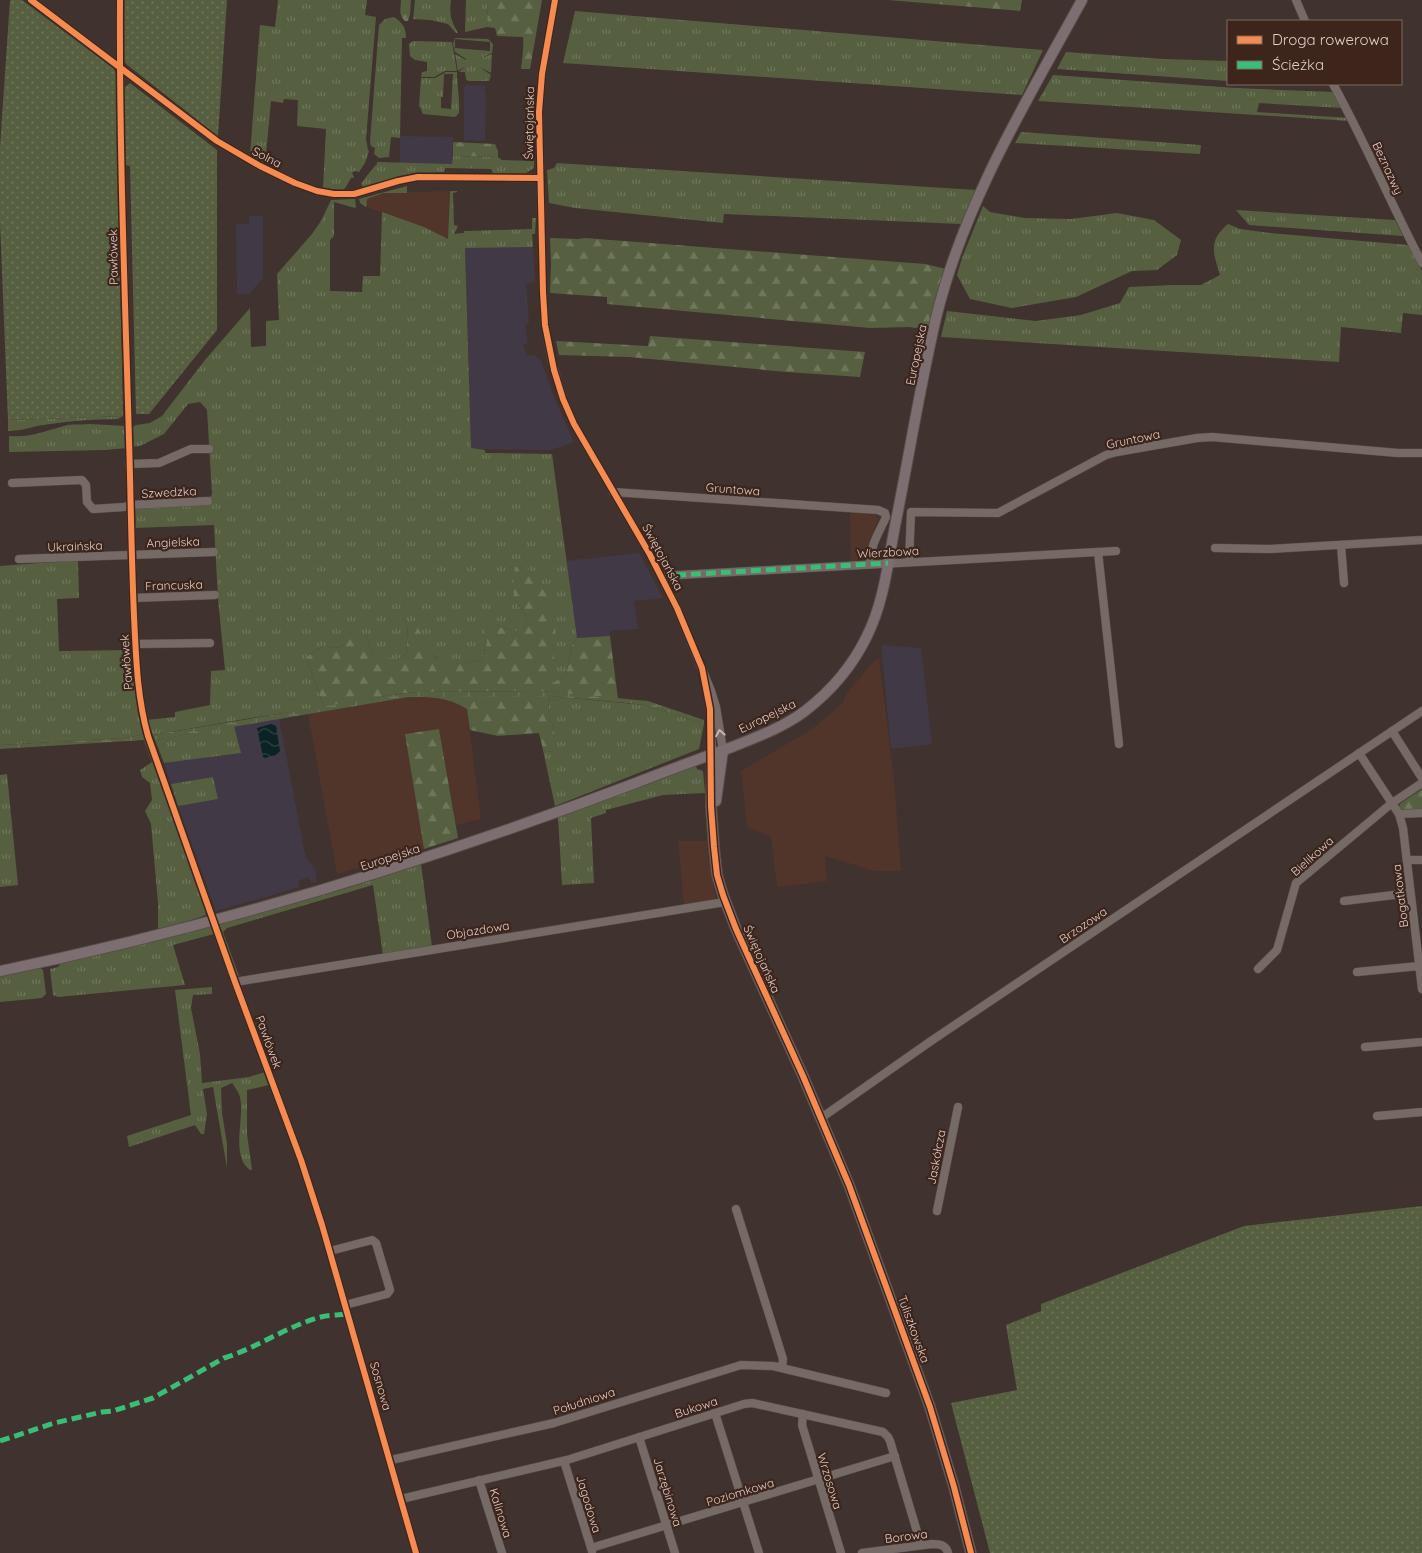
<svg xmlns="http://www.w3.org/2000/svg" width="1422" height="1553" viewBox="0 0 1422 1553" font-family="Quicksand,sans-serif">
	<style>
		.built { fill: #51352a }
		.industrial { fill: #423947 }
		.grass { fill: url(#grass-tufts); fill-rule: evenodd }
		.forest { fill: url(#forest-firs) }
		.wetland { fill: url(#wetland-marsh) }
		.garden { fill: url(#garden-dots) }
		.water { fill: url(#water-waves) }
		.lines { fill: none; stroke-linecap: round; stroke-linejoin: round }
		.minor-casing { stroke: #5a4e4a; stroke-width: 9 }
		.major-casing { stroke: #5a4e4a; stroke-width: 12 }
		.minor { stroke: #766a66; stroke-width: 8 }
		.major { stroke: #7c6e71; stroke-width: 10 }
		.quiet { stroke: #3abd76; stroke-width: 5; stroke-dasharray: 10 5; stroke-linecap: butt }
		.cycleway-casing { stroke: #3d251c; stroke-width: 9 }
		.cycleway { stroke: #f68b52; stroke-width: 6 }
		.oneway { stroke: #c4b5b0 }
		.labels { text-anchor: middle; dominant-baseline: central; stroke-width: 4.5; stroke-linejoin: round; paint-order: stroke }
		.street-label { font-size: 12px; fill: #decec8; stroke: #3d251c }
	</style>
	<defs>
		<pattern id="grass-tufts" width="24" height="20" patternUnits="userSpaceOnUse" patternTransform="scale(1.25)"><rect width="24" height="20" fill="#566041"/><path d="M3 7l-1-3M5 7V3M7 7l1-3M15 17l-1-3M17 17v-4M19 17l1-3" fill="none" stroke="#6e765b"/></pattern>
		<pattern id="forest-firs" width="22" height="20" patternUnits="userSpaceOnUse" patternTransform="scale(1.25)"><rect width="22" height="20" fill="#566041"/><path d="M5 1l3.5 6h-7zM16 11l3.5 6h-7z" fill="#6e765b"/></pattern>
		<pattern id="wetland-marsh" width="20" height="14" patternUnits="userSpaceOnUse" patternTransform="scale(1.25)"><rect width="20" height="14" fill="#566041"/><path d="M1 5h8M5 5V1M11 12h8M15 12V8" fill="none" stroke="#6e765b"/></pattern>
		<pattern id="garden-dots" width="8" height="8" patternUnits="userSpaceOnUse" patternTransform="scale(1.25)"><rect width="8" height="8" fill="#566041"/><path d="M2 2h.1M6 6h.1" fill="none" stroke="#6e765b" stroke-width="1.8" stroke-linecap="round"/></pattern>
		<pattern id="water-waves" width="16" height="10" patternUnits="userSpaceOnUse" patternTransform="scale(1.25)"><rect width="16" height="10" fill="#0c2325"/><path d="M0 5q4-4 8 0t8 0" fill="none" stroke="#2f4243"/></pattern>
	</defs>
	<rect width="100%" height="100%" fill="#40322e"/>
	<g class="built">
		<polygon points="449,191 448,240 424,227 366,207 366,205 367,199 383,193"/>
		<polygon points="850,512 875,515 879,518 864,556 851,563"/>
		<polygon points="879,658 894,779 901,871 875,871 825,856 827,881 777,887 771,837 747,827 741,771 809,731 827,717 844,701 844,697 873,662"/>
		<polygon points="409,697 433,697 456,702 467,709 481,819 456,825 439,729 406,734 424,849 337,874 308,714"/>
		<polygon points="678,841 707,841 708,855 714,891 717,901 684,906"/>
	</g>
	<g class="industrial">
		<polygon points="467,85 489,86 485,87 485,89 484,92 486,93 485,141 464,140 464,87"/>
		<polygon points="400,136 453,137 452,164 400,163"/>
		<polygon points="249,216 263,216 263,278 249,294 237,294 236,224 249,224"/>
		<polygon points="465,247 533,247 535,281 526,284 529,323 525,324 528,343 523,344 527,356 534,355 541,360 552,392 574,442 551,450 471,449"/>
		<polygon points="639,553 663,598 634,601 638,629 610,631 610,636 577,638 566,561"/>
		<polygon points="881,645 921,648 932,744 891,749"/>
		<polygon points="279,718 306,859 309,861 315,869 317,882 311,883 309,877 298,881 300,887 216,911 178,806 218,799 213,777 171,784 164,763 241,753 234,726"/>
	</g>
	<g class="grass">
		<polygon points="278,0 367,0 365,15 376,17 366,139 368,150 369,151 365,163 359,172 355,171 352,173 354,177 353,178 351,178 346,187 343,190 323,188 326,129 297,126 298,100 284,99 283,103 271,101 265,165 250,158 249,154 250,155 260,25 275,27"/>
		<path d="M415,0H451C449,14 451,21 458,33H456L448,24L430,20L413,19Z"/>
		<polygon points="466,0 488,0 487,27 465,32"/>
		<polygon points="575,11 1043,50 1022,95 563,63"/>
		<path d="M394,17C403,23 406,28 406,38H402L400,138L391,137L389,157L379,158L374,154L375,148L371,146L370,142L379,25L385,19Z"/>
		<path d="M455,38L488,39L493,44L492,53L479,59L492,54L491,73L480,67L491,75L489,81H468L466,79L465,72H459L466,66L458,71L455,54L466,60V59L455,52L453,44ZM455,39L490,42V51L455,48Z"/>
		<polygon points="413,41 452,42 457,71 445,71 434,77 421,77 422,72 427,71 427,62 415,60 410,56 409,44"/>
		<polygon points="1066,52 1164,59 1228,61 1228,81 1057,69"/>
		<path d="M446,72H457C457,87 460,98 459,113L455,117L423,114L420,107H419L421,78H435ZM444,74H453L451,109L441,108V97H443Z"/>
		<polygon points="1053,75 1236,88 1334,92 1342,108 1259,103 1257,112 1349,118 1350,121 1038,101"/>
		<polygon points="1021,132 1201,145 1200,154 1015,143"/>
		<path d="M453,156L498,157L502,160L534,161V168L526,173H493L491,169L445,168L444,172L410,174L366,187H363L361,184C363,181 374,166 377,164V162L452,164Z"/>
		<polygon points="557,163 976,190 961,224 724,214 723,223 575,208 549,203 547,170 554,168"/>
		<polygon points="407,186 407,193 383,193 367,199 366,207 360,203 359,199"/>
		<path d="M450,191H457V192L453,193L454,225L458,226L454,234L464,233V231L532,229V218H536L535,234H532L533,247L465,248L471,448L485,450V453L552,454L577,638L572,646L566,675L553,684L552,666L555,643L514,599L528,619L524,631C513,632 505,630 496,624L487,642L482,659L473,662L442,665L408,625L406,655L398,659H380L372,651L365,634L350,640L343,646L335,648L326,646L322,647L306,657L324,707L251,718L153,735L146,720L175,717V712L210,705L211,671L225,670L218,599L214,525L134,528V501L208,498L212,495L207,410L200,402L188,404L164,434L140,446L130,447L131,428L136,425L150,423L162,416L205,360L250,308L251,347L266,346V321L279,320L277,274L312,234L321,221L331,200L355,199L356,207L355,208L334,202V236L330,240V291L362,292L363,276H380L382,212L424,227L448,239Z"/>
		<polygon points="983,206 990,212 995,213 1025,218 1071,219 1117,213 1154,220 1181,240 1177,255 1157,270 1132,271 1076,297 1012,308 970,299 957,275 962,258"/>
		<polygon points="1236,210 1395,220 1403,236 1249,225"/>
		<path d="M1228,224L1240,229L1270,233L1408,245L1422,271V315L1403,313L1401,333L1341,327L1339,362L941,337L947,311L1036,321L1081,315L1120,303L1129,287L1173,285H1201L1220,275C1213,252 1208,241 1228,224Z"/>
		<path d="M123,416L118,419C93,419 68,421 43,425C31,427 21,431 8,431V420Z"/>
		<path d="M89,424L126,426L127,448L105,450L9,452V436C32,438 47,430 68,425C75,424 82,425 89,424Z"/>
		<polygon points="78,560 79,598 57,599 59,651 134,650 146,734 125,738 0,745 0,566"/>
		<polygon points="550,696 644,705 704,724 699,749 555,806 543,750 550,752 554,730 548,710"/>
		<polygon points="234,726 241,753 164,763 155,740"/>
		<polygon points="148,739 208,911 205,912 206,915 188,921 158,929 158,903 151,824 145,811 152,800 150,783 142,777 140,770 152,762 144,740"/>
		<polygon points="696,766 697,769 703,771 705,793 663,795 606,810 606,813 591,818 594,883 562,885 558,817"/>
		<polygon points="7,774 18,885 0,887 0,775"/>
		<polygon points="213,777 218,799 178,806 171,784"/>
		<path d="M421,864L432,947L383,955L373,885L227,928L223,932L239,976L229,978L214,934L173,945L185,985L58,997L53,995L50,969L58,967L61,963C183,933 303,905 421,864Z"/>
		<polygon points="39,967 43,970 46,994 42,998 0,1002 0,975"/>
		<path d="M212,987V994L193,995L191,1008L200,1054L202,1083L249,1077L265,1072L269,1085L247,1090V1134L252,1170H250C230,1155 245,1119 240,1097C239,1093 235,1087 232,1083L221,1088L222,1113L227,1144V1168L213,1087L203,1089L207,1114L204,1134H201L195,1125L129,1147L127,1136L191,1115L175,990Z"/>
	</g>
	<g class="forest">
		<path d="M401,0H411L410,15L408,21H405C398,15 401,8 401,0Z"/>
		<path d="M488,0H542L530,69H521C522,58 524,48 523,37L497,36L495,28L487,27Z"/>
		<polygon points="888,0 1022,0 1020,11"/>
		<polygon points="453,142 495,144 498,151 498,157 453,156"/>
		<polygon points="550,238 578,239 585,238 925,264 946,269 930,329 908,327 870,328 607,304 607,297 550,293 551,265"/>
		<polygon points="650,336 865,352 860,377 787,372 629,357 559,355 556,341 648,346"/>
		<path d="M515,567C518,567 523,567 526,568C544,575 552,608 555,625C557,644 552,664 553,683L566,675L572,646L577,638L610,636L618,699L541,691L417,692L398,694L324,707L306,657L322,647L326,646L335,648L343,646L354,634H365L372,651L380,658L398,659L406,655L408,625L415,623L434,656L442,664L473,662L482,659L487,642L485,627L496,624C505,630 513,632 524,630L528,619L514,599L513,580Z"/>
		<path d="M456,696H550L548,710L554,730L555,746L550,752L543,750L539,733L498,736L470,730L467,709C448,697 431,697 409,697Z"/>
		<polygon points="439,729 458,838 424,849 405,734"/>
		<polygon points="1422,789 1422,812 1400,811 1398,807 1401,803"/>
	</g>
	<g class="wetland">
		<polygon points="541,691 648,701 704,720 704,724 644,705 627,703 550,696 409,697 155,740 153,735 398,694 417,692"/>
		<polygon points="146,734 148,739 144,740 0,749 0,745 125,738"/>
	</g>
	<g class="garden">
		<polygon points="10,0 22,0 114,69 116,73 123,416 8,420 0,222 0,147"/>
		<polygon points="124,0 227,0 218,136 126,64 124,59"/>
		<polygon points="130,83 217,150 217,330 149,414 136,414 130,166 125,165 124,88"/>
		<polygon points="1422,1206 1422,1553 990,1553 951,1403 1017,1390 1006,1325 1041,1311 1041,1304 1244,1226"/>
	</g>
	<polygon class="water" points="271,724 276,726 280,751 276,755 265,758 263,757 257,728"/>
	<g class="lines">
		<defs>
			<g id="minor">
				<polyline points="31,0 217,141 260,166 295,183 317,191 334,194 354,194 398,181 418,177 540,178"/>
				<path d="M120,0C119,159 126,318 130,476C131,523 132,569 134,616C136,656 137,697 148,736L235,982L301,1160L322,1225L416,1553"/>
				<polyline points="555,0 542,74 539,112 543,292 545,325 552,362 563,399 574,424 649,553 677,608 711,691 716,707 723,750"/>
				<polyline points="1296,0 1305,21"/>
				<path d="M1333,84C1365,142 1391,204 1422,263"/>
				<polyline points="129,464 159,463 191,449 209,449"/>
				<polyline points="12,483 82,480 86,485 87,502 93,509 124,507 131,505 208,501"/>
				<path d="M613,492L878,510L885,513L886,517C878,535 871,543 870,564"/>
				<polyline points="1341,545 1344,583"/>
				<polyline points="1215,548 1268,549 1422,540"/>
				<polyline points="1098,552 1119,744"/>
				<polyline points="19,559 214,552"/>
				<polyline points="909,562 911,512 998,513 1106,455 1117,452 1197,438 1212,437 1398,453 1422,453"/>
				<polyline points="661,576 1116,551"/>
				<polyline points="133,598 215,595"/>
				<polyline points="135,644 210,643"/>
				<polyline points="706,687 710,709 712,754"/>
				<polyline points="1392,731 1422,778"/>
				<polyline points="1359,753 1399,814 1403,828 1422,989"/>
				<polyline points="1399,814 1422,813"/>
				<polyline points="1407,860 1422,860"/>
				<polyline points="1344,901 1410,893"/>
				<polyline points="1258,969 1277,950 1296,883 1392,803 1422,783"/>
				<polyline points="1357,972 1419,966"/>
				<polyline points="235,982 725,902"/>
				<polyline points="1365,1047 1422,1042"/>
				<polyline points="1377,1116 1422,1112"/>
				<polyline points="821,1118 931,1041 1422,711"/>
				<polyline points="736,1209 783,1359 782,1368"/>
				<polyline points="937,1211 958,1107"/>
				<polyline points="330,1251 372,1240 376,1243 390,1290 387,1294 345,1305"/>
				<polyline points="715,1413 759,1553"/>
				<polyline points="803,1414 802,1425 841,1553"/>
				<polyline points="639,1437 675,1553"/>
				<polyline points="391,1460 554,1423 741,1365 773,1366 886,1393"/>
				<polyline points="564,1461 592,1551"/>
				<polyline points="479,1480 502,1553"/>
				<polyline points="401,1499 567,1460 744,1404 752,1403 883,1432 888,1437 890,1441 921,1545"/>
				<polyline points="591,1548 895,1456"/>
				<path d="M862,1553L932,1544C940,1544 946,1545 948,1553"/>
			</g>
			<g id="major">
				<polyline points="712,754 711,806 714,847 717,875 723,895 736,929 803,1076 849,1185 930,1407 954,1487 971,1553"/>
				<polyline points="716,801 723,750"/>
				<path d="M0,971C216,927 427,862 633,784C666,771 699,759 732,747C757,737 784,727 805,711C831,691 853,665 867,636C884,602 888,562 895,526C909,456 920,386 936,318C964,203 1026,102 1082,0"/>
			</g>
		</defs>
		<use href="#minor" class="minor-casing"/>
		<use href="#major" class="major-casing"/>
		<use href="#minor" class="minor"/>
		<use href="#major" class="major"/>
		<g class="quiet">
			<polyline points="661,576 888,563"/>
			<path d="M0,1441L54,1423L102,1412L113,1411L153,1398L224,1358C257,1348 287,1326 321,1317C329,1315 339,1315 348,1314"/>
		</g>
		<defs>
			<g id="cycleway">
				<polyline points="31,0 217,141 260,166 295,183 317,191 334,194 354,194 398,181 418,177 540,178"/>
				<path d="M120,0C119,159 126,318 130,476C131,523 132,569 134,616C136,656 137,697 148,736L235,982L301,1160L322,1225L416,1553"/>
				<polyline points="555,0 542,74 539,112 543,292 545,325 554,370 563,399 574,424 649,553 677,608 702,668 710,709 711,806 714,847 717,875 723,895 736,929 803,1076 849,1185 930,1407 954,1487 971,1553"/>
			</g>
		</defs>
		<use href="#cycleway" class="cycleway-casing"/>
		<use href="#cycleway" class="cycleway"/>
	</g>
	<defs><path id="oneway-chevron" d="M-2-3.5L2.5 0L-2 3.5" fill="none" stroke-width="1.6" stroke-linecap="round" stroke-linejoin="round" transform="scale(1.25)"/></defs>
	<use class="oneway" href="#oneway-chevron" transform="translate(720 733) rotate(-100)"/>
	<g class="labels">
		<g class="street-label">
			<text transform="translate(529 123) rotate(-89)">Świętojańska</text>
			<text transform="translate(267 157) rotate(27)">Solna</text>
			<text transform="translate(1388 168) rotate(65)">Beznazwy</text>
			<text transform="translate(113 257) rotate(-91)">Pawłówek</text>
			<text transform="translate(916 355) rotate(-78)">Europejska</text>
			<text transform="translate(1133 439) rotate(-12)">Gruntowa</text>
			<text transform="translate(733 489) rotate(4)">Gruntowa</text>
			<text transform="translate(169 492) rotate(-3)">Szwedzka</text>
			<text transform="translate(173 542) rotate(-2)">Angielska</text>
			<text transform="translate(75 546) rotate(-2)">Ukraińska</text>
			<text transform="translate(888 552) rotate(-3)">Wierzbowa</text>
			<text transform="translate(663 557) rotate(62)">Świętojańska</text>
			<text transform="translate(174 585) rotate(-2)">Francuska</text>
			<text transform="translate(126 662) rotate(-94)">Pawłówek</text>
			<text transform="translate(767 716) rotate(-26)">Europejska</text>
			<text transform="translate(1312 856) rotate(-42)">Bielikowa</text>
			<text transform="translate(390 857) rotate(-18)">Europejska</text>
			<text transform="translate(1400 896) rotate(-97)">Bogatkowa</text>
			<text transform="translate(1083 925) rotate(-34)">Brzozowa</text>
			<text transform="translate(478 930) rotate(-9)">Objazdowa</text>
			<text transform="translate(762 959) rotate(66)">Świętojańska</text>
			<text transform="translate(269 1042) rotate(70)">Pawłówek</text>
			<text transform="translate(936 1157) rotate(-79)">Jaskółcza</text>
			<text transform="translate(914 1329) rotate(70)">Tuliszkowska</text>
			<text transform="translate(381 1386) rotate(74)">Sosnowa</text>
			<text transform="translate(584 1401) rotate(-18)">Południowa</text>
			<text transform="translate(696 1407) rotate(-18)">Bukowa</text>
			<text transform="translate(830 1481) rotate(73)">Wrzosowa</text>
			<text transform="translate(668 1492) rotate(73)">Jarzębinowa</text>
			<text transform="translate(740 1492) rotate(-17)">Poziomkowa</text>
			<text transform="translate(589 1504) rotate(73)">Jagodowa</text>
			<text transform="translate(501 1513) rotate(73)">Kalinowa</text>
			<text transform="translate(906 1536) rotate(-7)">Borowa</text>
		</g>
	</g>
	<rect x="1227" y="20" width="175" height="65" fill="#3d251c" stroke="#7d6961"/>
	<rect x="1237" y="36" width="25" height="8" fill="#f68b52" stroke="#7d6961"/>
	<text x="1272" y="45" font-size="15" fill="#decec8">Droga rowerowa</text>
	<rect x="1237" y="61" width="25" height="8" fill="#3abd76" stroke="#7d6961"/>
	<text x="1272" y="70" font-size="15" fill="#decec8">Ścieżka</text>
</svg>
